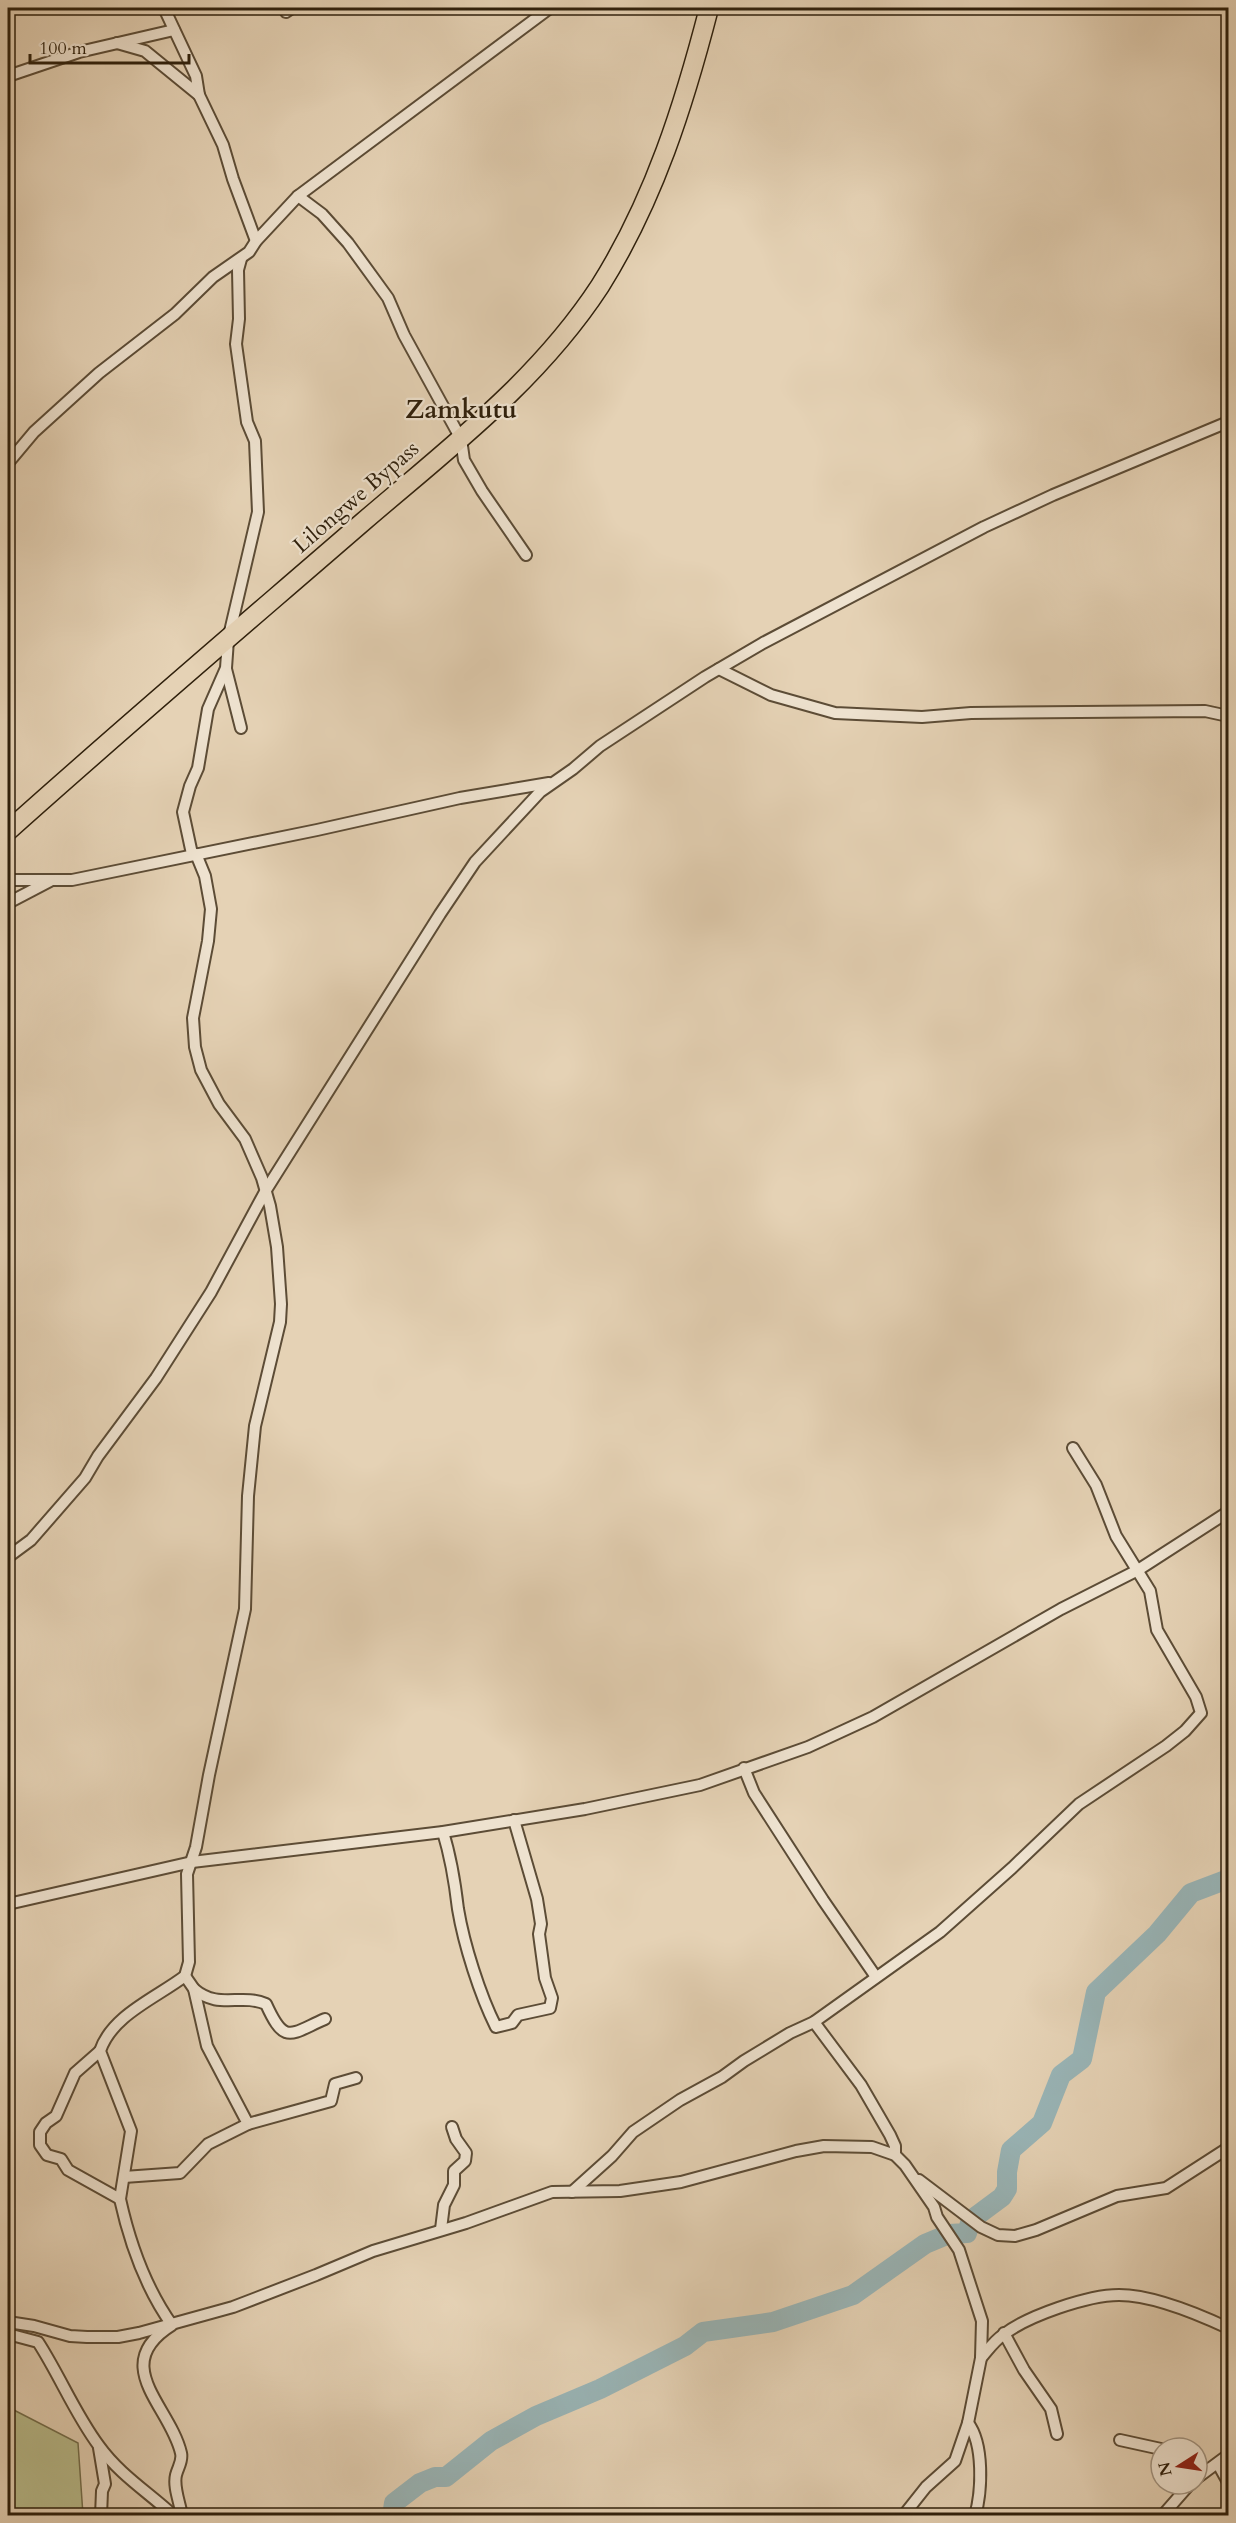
<svg xmlns="http://www.w3.org/2000/svg" width="1236" height="2523" viewBox="0 0 1236 2523" font-family="Cardo,serif">
	<style>
		.green { fill: #b8bb8b; stroke: #746e4c; stroke-width: 1.5 }
		.lines { fill: none; stroke-linecap: round; stroke-linejoin: round }
		.river { stroke: #99b5b7; stroke-width: 20 }
		.street-casing { stroke: #5c4c36; stroke-width: 14 }
		.primary-casing { stroke: #2f200c; stroke-width: 21 }
		.street { stroke: #eee2cf; stroke-width: 10 }
		.primary { stroke: #e5d2b5; stroke-width: 18 }
		.labels { text-anchor: middle; dominant-baseline: central; stroke-width: 4.5; stroke-linejoin: round; paint-order: stroke }
		.street-label { font-size: 22px; fill: #2f200c; stroke: #eee2cf }
		.quarter-label { font-size: 26px; font-weight: bold; fill: #2f200c; stroke: #eee2cf }
	</style>
	<rect width="100%" height="100%" fill="#e5d2b5"/>
	<filter id="stains"><feTurbulence type="fractalNoise" baseFrequency=".00333" numOctaves="4"/><feColorMatrix values="0 0 0 0 .2 0 0 0 0 .09 0 0 0 0 .02 0 0 0 .5 -.17"/></filter>
	<radialGradient id="worn" r=".72"><stop offset=".6" stop-color="#630" stop-opacity="0"/><stop offset="1" stop-color="#630" stop-opacity=".3"/></radialGradient>
	<polygon class="green" points="8,2407 78,2443 83,2515 8,2515"/>
	<g class="lines">
		<polyline class="river" points="392,2516 394,2503 420,2483 435,2477 446,2477 491,2441 536,2416 600,2389 685,2346 703,2332 773,2322 853,2295 925,2244 949,2234 967,2233 971,2220 1002,2197 1007,2189 1007,2172 1011,2150 1042,2123 1061,2075 1082,2059 1096,1992 1157,1934 1191,1893 1228,1879"/>
		<defs>
			<g id="street">
				<polyline points="164,8 196,76 199,95 223,145 233,179 256,241"/>
				<polyline points="286,12 292,8"/>
				<polyline points="117,43 145,51 199,95"/>
				<polyline points="8,76 79,52 174,30"/>
				<polyline points="298,196 322,214 348,243 388,298 404,335 461,439 464,460 482,491 526,555"/>
				<polyline points="8,463 34,432 99,373 175,314 213,277 249,252 256,241 298,196 550,8"/>
				<polyline points="226,669 241,728"/>
				<polyline points="719,669 771,695 835,713 922,717 971,713 1205,711 1228,716"/>
				<polyline points="192,854 183,812 190,786 198,768 208,709 226,668 228,640 258,512 255,441 247,422 236,344 239,319 238,270 241,259"/>
				<polyline points="8,880 72,880 317,830 460,798 549,783"/>
				<polyline points="8,903 50,881"/>
				<polyline points="8,1557 31,1540 85,1478 98,1456 156,1378 211,1292 266,1190 440,914 475,862 540,792 573,769 600,746 705,677 763,643 984,527 1053,495 1228,422"/>
				<polyline points="744,1768 754,1793 823,1900 876,1977"/>
				<path d="M443,1832C451,1858 455,1883 458,1909C464,1945 480,1995 496,2027L512,2023L518,2015L550,2008L552,1998L545,1978L539,1934L541,1924L537,1899L514,1820"/>
				<polyline points="8,1904 192,1862 443,1832 585,1809 700,1785 808,1747 873,1717 1061,1609 1138,1570 1228,1512"/>
				<path d="M194,1989C219,2010 240,1993 266,2004C285,2046 290,2034 325,2019"/>
				<polyline points="814,2022 861,2085 890,2135 895,2146 895,2155"/>
				<polyline points="100,2051 75,2073 56,2116 46,2123 40,2132 40,2145 47,2155 61,2159 68,2170 120,2199"/>
				<polyline points="248,2124 331,2101 335,2084 356,2078"/>
				<polyline points="124,2177 180,2173 208,2144 248,2124 207,2046 194,1989 185,1976"/>
				<polyline points="919,2180 981,2227 998,2235 1015,2236 1036,2230 1117,2196 1166,2188 1228,2148"/>
				<polyline points="572,2192 612,2156 633,2132 680,2100 722,2077 744,2061 790,2033 814,2022 940,1932 1012,1868 1079,1804 1166,1746 1185,1731 1201,1713 1196,1697 1157,1630 1150,1591 1116,1536 1096,1485 1073,1448"/>
				<polyline points="441,2229 444,2205 454,2185 454,2171 465,2161 466,2153 456,2139 452,2127"/>
				<polyline points="8,2322 34,2326 70,2336 87,2337 118,2337 139,2333 233,2307 316,2275 373,2251 466,2223 552,2192 620,2191 681,2182 796,2151 824,2146 872,2147 895,2155 905,2165 934,2207 937,2217 959,2250 982,2321 981,2358 968,2423 955,2461 926,2487 903,2516"/>
				<polyline points="1004,2333 1024,2370 1051,2409 1057,2434"/>
				<path d="M8,2334L38,2342C60,2376 75,2414 99,2446C120,2475 148,2492 174,2516"/>
				<path d="M981,2358C988,2350 994,2341 1003,2335C1027,2316 1088,2295 1119,2295C1153,2295 1198,2314 1228,2328"/>
				<path d="M968,2423C984,2444 982,2491 975,2516"/>
				<polyline points="1120,2440 1161,2449"/>
				<polyline points="99,2448 105,2484 102,2491 101,2516"/>
				<polyline points="1218,2464 1228,2482"/>
				<polyline points="1197,2478 1228,2455"/>
				<path d="M182,2516C180,2503 173,2487 176,2475C178,2467 183,2461 181,2453C170,2406 108,2365 172,2325C145,2287 130,2244 120,2199L131,2131L100,2051C112,2015 156,1998 185,1976L189,1962L187,1874L196,1847L209,1775L245,1609L248,1496L255,1426L280,1322L281,1304L277,1247L270,1206L262,1178L245,1139L219,1104L201,1070L195,1047L193,1018L208,941L211,909L205,876L196,854"/>
				<polyline points="1162,2516 1190,2484"/>
			</g>
			<path id="primary" d="M8,831C125,726 245,624 364,521C449,448 538,381 600,286C654,200 684,105 709,8"/>
		</defs>
		<use href="#street" class="street-casing"/>
		<use href="#primary" class="primary-casing"/>
		<use href="#street" class="street"/>
		<use href="#primary" class="primary"/>
	</g>
	<g class="labels">
		<g class="street-label">
			<text transform="translate(356 497) rotate(-41)">Lilongwe Bypass</text>
		</g>
		<g class="quarter-label">
			<text x="461" y="409">Zamkutu</text>
		</g>
	</g>
	<rect width="1236" height="2523" fill="none" stroke="#e5d2b5" stroke-width="30"/>
	<rect x="9" y="9" width="1218" height="2505" fill="none" stroke="#2f200c" stroke-width="3"/>
	<rect x="15" y="15" width="1206" height="2493" fill="none" stroke="#2f200c" stroke-width="1.5"/>
	<g transform="translate(1179 2466) rotate(258)"><circle r="28" fill="#eee2cf" stroke="#a29481" stroke-width="1.5"/>
	<path d="M0-4.5L10 22L0 15L-10 22Z" fill="#8f2418"/>
	<text y="-9" font-size="16" font-weight="bold" text-anchor="middle" fill="#2f200c">N</text>
	</g>
	<path d="M30 54v9h159v-9" fill="none" stroke="#2f200c" stroke-width="3"/>
	<text x="39" y="54" font-size="18" fill="#2f200c" stroke="#eee2cf" stroke-width="4.5" paint-order="stroke">100 m</text>
	<rect width="100%" height="100%" filter="url(#stains)"/>
	<rect width="100%" height="100%" fill="url(#worn)"/>
</svg>
